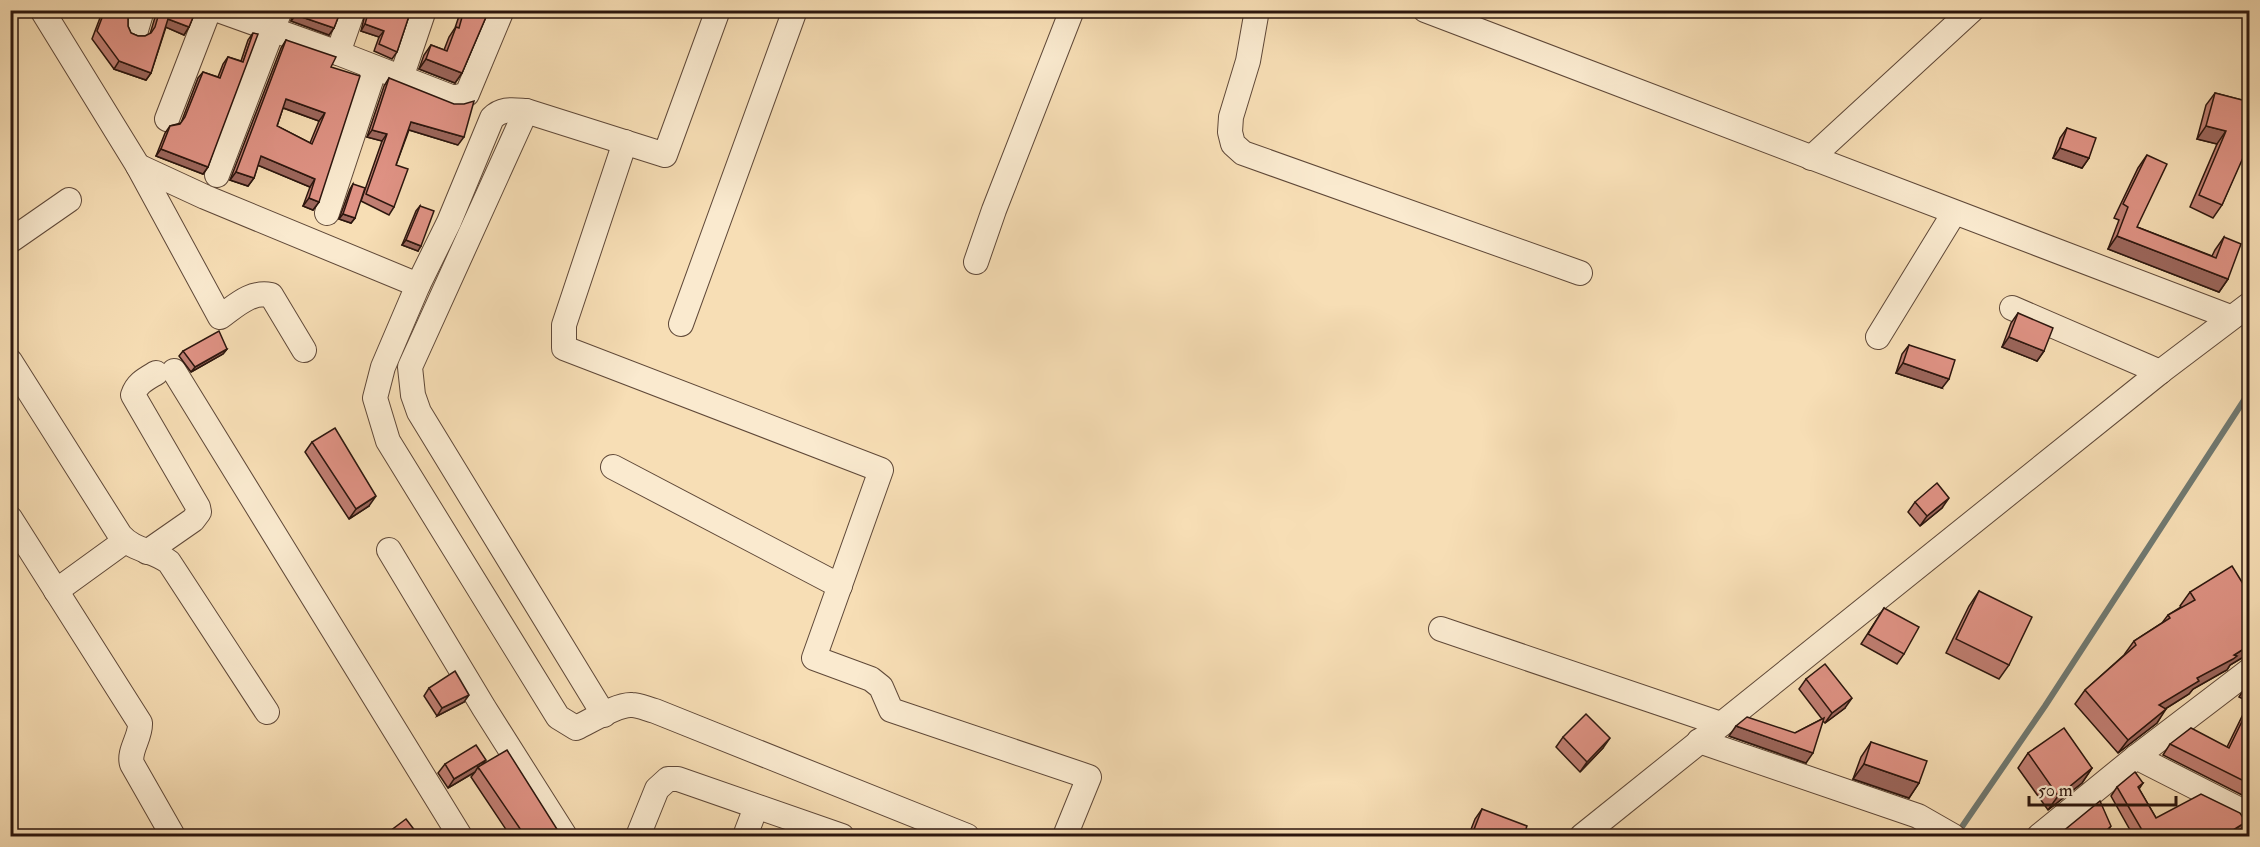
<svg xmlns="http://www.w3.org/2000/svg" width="2260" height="847" viewBox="0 0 2260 847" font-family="'IM FELL Double Pica',serif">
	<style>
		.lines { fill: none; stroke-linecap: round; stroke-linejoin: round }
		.stream { stroke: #707971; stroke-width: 6 }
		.minor-casing { stroke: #5f4838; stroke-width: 26 }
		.minor { stroke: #faeacf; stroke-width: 24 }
		.wall { fill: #c07e72; stroke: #2c160e; stroke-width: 1.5; fill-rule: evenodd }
		.shaded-wall { fill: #9c665c; stroke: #2c160e; stroke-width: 1.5 }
		.building { fill: #df9284; stroke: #2c160e; stroke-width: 1.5; fill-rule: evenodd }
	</style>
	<rect width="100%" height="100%" fill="#f7deb5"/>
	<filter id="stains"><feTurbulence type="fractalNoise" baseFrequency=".00333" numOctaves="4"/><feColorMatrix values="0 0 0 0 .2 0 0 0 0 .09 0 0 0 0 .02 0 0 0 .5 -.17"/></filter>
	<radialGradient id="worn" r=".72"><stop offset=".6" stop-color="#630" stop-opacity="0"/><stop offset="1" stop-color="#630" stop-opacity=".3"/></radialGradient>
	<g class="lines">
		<polyline class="stream" points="1957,834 2045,706 2250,391"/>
		<defs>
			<g id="minor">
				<path d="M42,10L138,166L220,317C236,306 250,291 271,295L304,350"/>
				<polyline points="218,10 338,53 454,98 467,94 502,10"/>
				<path d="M718,10L665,155L526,111C512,110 502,108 492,118L449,222L418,285L383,367L375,398L388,441L558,717L576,728C591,721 617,704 632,705C639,705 647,709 655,711L967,836"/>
				<polyline points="1257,10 1248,61 1231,117 1230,132 1233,144 1243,153 1580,273"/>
				<polyline points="1425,10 2230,317"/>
				<polyline points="136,30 142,10"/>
				<polyline points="338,53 353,10"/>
				<polyline points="401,78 424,10"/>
				<polyline points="526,111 410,367 413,395 419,412 604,715"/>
				<polyline points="167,119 209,10"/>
				<polyline points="625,142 564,325 564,348 881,470 814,658 871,679 881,687 891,710 1089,777 1065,836"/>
				<polyline points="1811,158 1972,10"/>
				<polyline points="138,166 205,197 418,285"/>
				<polyline points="217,175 280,10"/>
				<polyline points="327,213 375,68"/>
				<polyline points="10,241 69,200"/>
				<polyline points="976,262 994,210 1072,10"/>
				<polyline points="2012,308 2160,372"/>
				<polyline points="681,324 795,10"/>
				<polyline points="1878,337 1954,213"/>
				<path d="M10,361L120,535C135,552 152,549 169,562L267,712"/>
				<polyline points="174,371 460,836"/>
				<polyline points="613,467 840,586"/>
				<path d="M10,518L140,723C141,737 128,751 132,764L173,836"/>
				<polyline points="389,550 484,708 565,836"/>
				<path d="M147,552L193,520L199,512L198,507L133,395C137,383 146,379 156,373"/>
				<polyline points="56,591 125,541"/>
				<polyline points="1441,629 1721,724"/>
				<polyline points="1699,741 1918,816 1953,836"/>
				<polyline points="2136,757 2250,815"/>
				<polyline points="638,836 657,789 668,779 678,779 842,836"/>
				<polyline points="745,836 756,807"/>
				<polyline points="1582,836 2160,372 2250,304"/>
				<polyline points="2039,836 2136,757 2250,670"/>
			</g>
		</defs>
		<use href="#minor" class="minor-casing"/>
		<use href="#minor" class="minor"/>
	</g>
	<g class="wall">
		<polygon points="103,10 130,10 128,18 128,26 131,33 138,36 145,36 150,34 156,14 156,10 196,10 189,27 184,35 166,27 151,73 146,80 114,69 92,39"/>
		<polygon points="293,10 341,10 334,28 329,35 291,21"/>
		<polygon points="366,10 411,10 397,52 392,59 374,51 379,37 361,31"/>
		<polygon points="461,10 489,10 462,73 455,83 419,69 424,55 431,45 444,50 449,37 455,28"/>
		<polygon points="253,33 208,167 203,174 156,156 165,133 170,126 181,123 198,78 203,72 218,77 223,64 228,57 241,61 248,40"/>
		<path d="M286,40L331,67L319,202L313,210L303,206L310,187L258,165L254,178L248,186L230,180L281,48ZM283,108L319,121L310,143L277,126Z"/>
		<polygon points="389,78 458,145 409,130 396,165 394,207 389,215 361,201 382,141 367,137 384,86"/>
		<polygon points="2215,93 2250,102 2250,152 2245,151 2222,205 2213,218 2190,207 2217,144 2197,139 2206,105"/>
		<polygon points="2067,128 2089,158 2082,168 2053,158 2060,138"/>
		<polygon points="2147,155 2137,227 2212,256 2215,250 2224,237 2228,279 2219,292 2108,249 2119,220 2114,218 2138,168"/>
		<polygon points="353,184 355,218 351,223 339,219 350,189"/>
		<polygon points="420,206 418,251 402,245 416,211"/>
		<polygon points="2018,313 2044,351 2037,361 2002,347 2011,323"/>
		<polygon points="1909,345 1942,388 1896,373 1902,354"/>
		<polygon points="227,349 223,354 191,372 179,356 183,351"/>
		<polygon points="312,442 369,506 349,519 305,452"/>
		<polygon points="1915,502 1942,508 1920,526 1908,512"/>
		<polygon points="2250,505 2250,524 2244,514"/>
		<polygon points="1979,591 2009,665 1999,679 1946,653 1969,606"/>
		<polygon points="2190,592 2250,595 2250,653 2230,665 2227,670 2223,672 2193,689 2189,694 2165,709 2157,723 2118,753 2075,704 2085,690 2124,655 2134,641 2162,623 2168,615 2181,607 2180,606"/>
		<polygon points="1884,608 1904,654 1897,664 1861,644"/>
		<polygon points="1806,679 1845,708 1825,723 1823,721 1806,763 1729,736 1795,733 1822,719 1799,689"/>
		<polygon points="2250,683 2250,799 2163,755 2170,744 2227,747 2249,702 2239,697 2246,686"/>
		<polygon points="429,688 464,702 437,716 424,696"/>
		<polygon points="1563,737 1603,748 1580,772 1556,747"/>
		<polygon points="1871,742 1919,783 1909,798 1853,779 1861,757"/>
		<polygon points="2028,753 2092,768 2082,783 2048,810 2018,768"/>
		<polygon points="445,764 482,765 563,837 511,837 471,777 475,772 448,788 438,773"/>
		<polygon points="2143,783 2139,789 2156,818 2246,822 2239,832 2231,837 2134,837 2111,796 2117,787"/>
		<polygon points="1482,809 1523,837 1468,837 1475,819"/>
	</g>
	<g class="shaded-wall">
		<polygon points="296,15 334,28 329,35 291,21"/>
		<polygon points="168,19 189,27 184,35 163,26"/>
		<polygon points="365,24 384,31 379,37 361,31"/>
		<polygon points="426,59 462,73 455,83 419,69"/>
		<polygon points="119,61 151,73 146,80 114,69"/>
		<polygon points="286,99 325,113 319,121 281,107"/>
		<polygon points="411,122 464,137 458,145 406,129"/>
		<polygon points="2206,126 2226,131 2217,144 2197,139"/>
		<polygon points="372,130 387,134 382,141 367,137"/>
		<polygon points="2250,140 2250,152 2242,150"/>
		<polygon points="2060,148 2089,158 2082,168 2053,158"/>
		<polygon points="161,149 208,167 203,174 156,156"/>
		<polygon points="261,156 315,179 310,187 255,164"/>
		<polygon points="236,172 254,178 248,186 230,180"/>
		<polygon points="309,198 319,202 313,210 303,206"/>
		<polygon points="343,214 355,218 351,223 339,219"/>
		<polygon points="2117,236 2228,279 2219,292 2108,249"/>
		<polygon points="406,240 421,246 418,251 402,245"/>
		<polygon points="2009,337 2044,351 2037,361 2002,347"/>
		<polygon points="227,349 223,354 191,372 195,367"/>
		<polygon points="1903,363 1949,379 1942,388 1896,373"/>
		<polygon points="376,496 369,506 349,519 356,509"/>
		<polygon points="1949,498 1942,508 1920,526 1927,516"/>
		<polygon points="2250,645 2250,653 2230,665 2227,670 2223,672 2193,689 2189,694 2149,719 2159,705 2197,678"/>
		<polygon points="469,695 464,702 437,716 442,708"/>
		<polygon points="1852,698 1845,708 1825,723 1832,713"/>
		<polygon points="2166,709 2157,723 2118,753 2128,740"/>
		<polygon points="1736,726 1813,753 1806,763 1729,736"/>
		<polygon points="1610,738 1603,748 1580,772 1587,762"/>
		<polygon points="486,760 479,769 478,767 475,772 448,788 454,779"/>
		<polygon points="1864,764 1919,783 1909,798 1853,779"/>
		<polygon points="2092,768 2082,783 2048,810 2058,796"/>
		<polygon points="2246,822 2239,832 2231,837 2222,837"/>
		<polygon points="2111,826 2105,834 2103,837 2100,837"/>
	</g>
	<g class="building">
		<polygon points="105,10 130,10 128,18 128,26 131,33 138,36 145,36 151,33 155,27 160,10 196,10 189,27 168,19 151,73 119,61 97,31"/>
		<polygon points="296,10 341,10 334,28 296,15"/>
		<polygon points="369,10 411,10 397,52 379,44 384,31 365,24"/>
		<polygon points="464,10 489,10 462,73 426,59 431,45 447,51 456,27 459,28"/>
		<polygon points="253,33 258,34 208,167 161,149 170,126 180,124 185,117 203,72 220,78 228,57 243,62"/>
		<path d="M286,40L336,57L331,67L360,76L319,202L309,198L315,179L261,156L254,178L236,172ZM286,99L325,113L312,144L277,126Z"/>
		<polygon points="389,78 454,104 464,104 474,101 464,137 411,122 396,165 408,169 394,207 366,194 387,134 372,130"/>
		<polygon points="2215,93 2250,102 2250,142 2222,205 2199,195 2226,131 2206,126"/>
		<polygon points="2067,128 2096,138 2089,158 2060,148"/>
		<polygon points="2147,155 2167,164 2137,227 2216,258 2224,237 2241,244 2228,279 2117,236 2128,207 2123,204"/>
		<polygon points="353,184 365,188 355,218 343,214"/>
		<polygon points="420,206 434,211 421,246 406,240"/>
		<polygon points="2018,313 2053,328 2044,351 2009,337"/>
		<polygon points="219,331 227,349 195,367 183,351"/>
		<polygon points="1909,345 1955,360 1949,379 1903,363"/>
		<polygon points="335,428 376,496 356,509 312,442"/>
		<polygon points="1937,483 1949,498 1927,516 1915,502"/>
		<polygon points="2232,566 2250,595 2250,645 2234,655 2237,656 2233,659 2197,678 2199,681 2159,705 2166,709 2128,740 2085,690 2136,645 2134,641 2170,618 2168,615 2195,600 2190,592"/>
		<polygon points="1979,591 2032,617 2009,665 1956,639"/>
		<polygon points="1884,608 1919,627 1904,654 1868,634"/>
		<polygon points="1825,664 1852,698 1832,713 1806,679"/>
		<polygon points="455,671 469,695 442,708 429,688"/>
		<polygon points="2250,705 2250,784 2170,744 2191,728 2229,748"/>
		<polygon points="1586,714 1610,738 1587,762 1563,737"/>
		<polygon points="1747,717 1795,733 1824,718 1813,753 1736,726"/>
		<polygon points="2064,728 2092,768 2058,796 2028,753"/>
		<polygon points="1871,742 1927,761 1919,783 1864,764"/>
		<polygon points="476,745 486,760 454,779 445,764"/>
		<polygon points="507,750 560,834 563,837 524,837 525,836 478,767"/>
		<polygon points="2135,772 2143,783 2138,787 2156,818 2201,794 2240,813 2246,822 2222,837 2162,837 2160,832 2151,837 2146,837 2117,787"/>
		<polygon points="2100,801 2111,826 2100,837 2056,837"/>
		<polygon points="1482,809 1527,826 1523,837 1471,837"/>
		<polygon points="406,819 419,836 418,837 382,837"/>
	</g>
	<rect width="2260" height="847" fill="none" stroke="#f7deb5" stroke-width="36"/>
	<rect x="12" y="12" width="2236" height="823" fill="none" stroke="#2c160e" stroke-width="3"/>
	<rect x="18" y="18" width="2224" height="811" fill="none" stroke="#2c160e" stroke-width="1.5"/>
	<path d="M2029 796v9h147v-9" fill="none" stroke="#2c160e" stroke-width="3"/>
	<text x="2038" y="796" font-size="18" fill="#2c160e" stroke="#faeacf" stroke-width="4.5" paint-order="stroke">50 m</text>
	<rect width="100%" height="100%" filter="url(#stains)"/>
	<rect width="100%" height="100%" fill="url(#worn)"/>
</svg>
